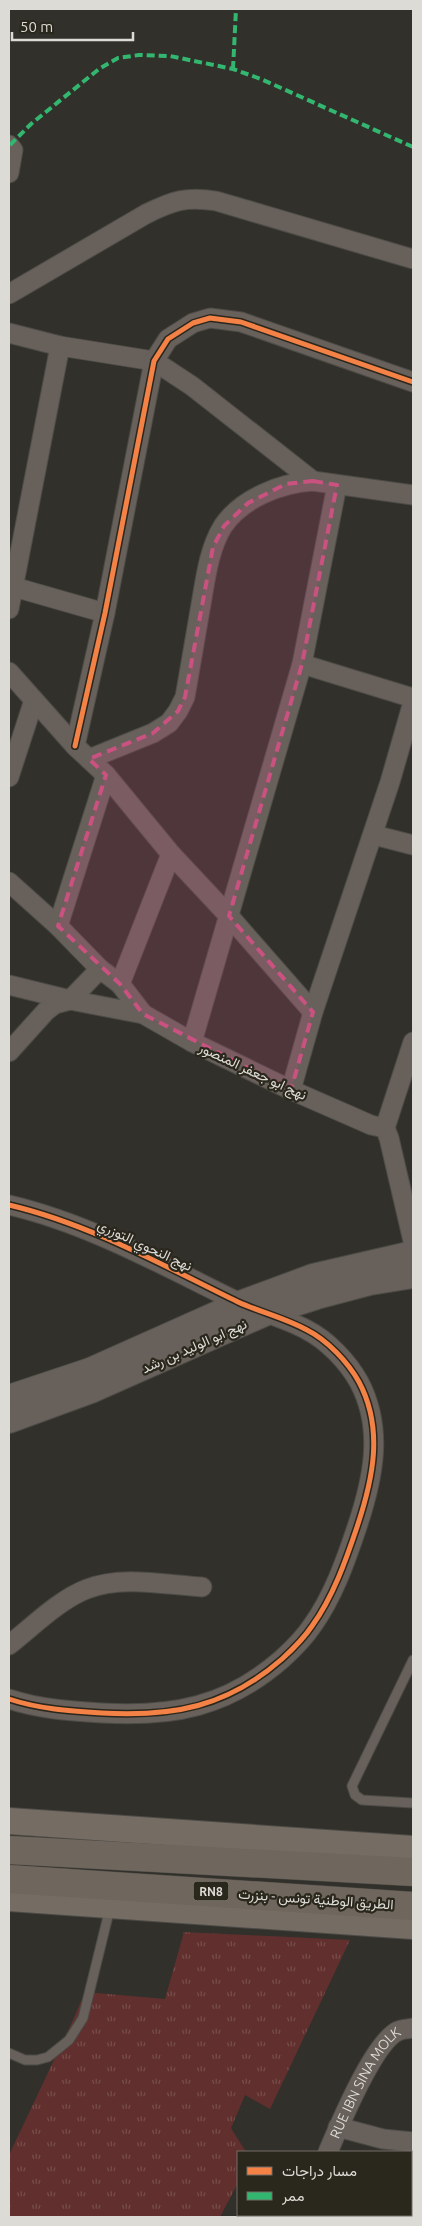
<svg xmlns="http://www.w3.org/2000/svg" width="422" height="2226" viewBox="0 0 422 2226" font-family="Ubuntu,Vazirmatn,sans-serif">
	<style>
		.grass { fill: url(#grass-tufts) }
		.lines { fill: none; stroke-linecap: round; stroke-linejoin: round }
		.service-casing { stroke: #4c4b46; stroke-width: 11 }
		.minor-casing { stroke: #4c4b46; stroke-width: 21 }
		.tertiary-casing { stroke: #4c4b46; stroke-width: 26 }
		.secondary-casing { stroke: #4c4b46; stroke-width: 28 }
		.motorway-casing { stroke: #4c4b46; stroke-width: 29 }
		.service { stroke: #68605a; stroke-width: 9 }
		.minor { stroke: #68605a; stroke-width: 19 }
		.tertiary { stroke: #68605a; stroke-width: 24 }
		.secondary { stroke: #756c64; stroke-width: 26 }
		.motorway { stroke: #6f665d; stroke-width: 28 }
		.quiet { stroke: #33b770; stroke-width: 4; stroke-dasharray: 8 4; stroke-linecap: butt }
		.cycleway-casing { stroke: #2a271d; stroke-width: 8 }
		.cycleway { stroke: #f48246; stroke-width: 5 }
		.marked { fill: #ca5280; fill-opacity: 0.2; stroke: #ca5280; stroke-width: 4; stroke-dasharray: 10 6; stroke-linejoin: round }
		.labels { text-anchor: middle; dominant-baseline: central; stroke-width: 4.5; stroke-linejoin: round; paint-order: stroke }
		.shield { fill: #2a271d; stroke: #a7a59e; stroke-width: 1 }
		.shield-label { font-size: 12px; font-weight: bold; fill: #dddbd5 }
		.street-label { font-size: 14px; fill: #dddbd5; stroke: #2a271d }
	</style>
	<defs>
		<pattern id="grass-tufts" width="24" height="20" patternUnits="userSpaceOnUse" patternTransform="scale(1.25)"><rect width="24" height="20" fill="#612f2e"/><path d="M3 7l-1-3M5 7V3M7 7l1-3M15 17l-1-3M17 17v-4M19 17l1-3" fill="none" stroke="#774d4b"/></pattern>
	</defs>
	<rect width="100%" height="100%" fill="#31302a"/>
	<polygon class="grass" points="184,1932 350,1940 270,2109 245,2095 231,2128 246,2152 238,2152 238,2183 220,2217 9,2217 9,2155 73,2020 85,1992 165,1999"/>
	<g class="lines">
		<defs>
			<g id="service">
				<polyline points="413,1660 352,1786 355,1795 362,1800 413,1803"/>
				<polyline points="9,2053 25,2060 37,2060 48,2057 69,2040 83,2018 110,1908"/>
			</g>
			<g id="minor">
				<polyline points="9,145 13,150 9,173"/>
				<path d="M9,294L146,214C172,201 186,196 216,201L413,259"/>
				<polyline points="9,333 60,346 154,361 192,386 313,481"/>
				<polyline points="14,587 105,613"/>
				<polyline points="9,609 60,346"/>
				<polyline points="302,664 413,698"/>
				<polyline points="9,672 75,746 106,775 171,854 229,916 313,1012"/>
				<polyline points="75,746 105,613 154,361 168,339 193,323 210,318 241,322 413,382"/>
				<path d="M89,759L153,733L169,723L178,711L185,697C190,668 195,639 200,610C205,583 208,550 223,526C242,498 281,483 313,481L413,495"/>
				<polyline points="9,777 34,700"/>
				<polyline points="374,835 413,845"/>
				<polyline points="9,882 58,926 100,969 120,984"/>
				<polyline points="58,926 106,775"/>
				<polyline points="9,985 70,1000 143,1014 192,1042 291,1090 371,1125 385,1128 389,1138 413,1241"/>
				<polyline points="143,1014 120,984 171,854"/>
				<polyline points="192,1042 302,664 337,485"/>
				<polyline points="9,1052 46,1011 55,1004 70,1000 100,969"/>
				<polyline points="291,1090 313,1012 390,782 413,702"/>
				<polyline points="385,1128 413,1042"/>
				<path d="M9,1205C90,1224 164,1266 238,1302C260,1312 285,1318 307,1330C327,1340 348,1362 359,1382C384,1429 373,1479 357,1527C346,1560 333,1597 312,1626C304,1638 293,1649 282,1659C227,1707 173,1717 102,1713C70,1711 39,1709 9,1699"/>
				<path d="M9,1645C32,1627 60,1599 87,1589C122,1575 166,1585 202,1587"/>
				<polyline points="338,2127 383,2139 413,2142"/>
				<path id="s1" d="M328,2152C339,2126 374,2042 398,2031C402,2029 409,2029 413,2028"/>
				<polyline points="305,2217 305,2215"/>
			</g>
			<g id="tertiary">
				<polyline points="9,1397 90,1370 240,1303 313,1276 413,1253"/>
				<polyline points="9,1421 91,1391 267,1313 317,1297 370,1283 413,1276"/>
			</g>
			<g id="secondary">
				<polyline points="9,1821 413,1849"/>
				<polyline points="9,1898 413,1926"/>
			</g>
			<g id="motorway">
				<polyline points="9,1850 413,1872"/>
				<polyline points="9,1879 413,1906"/>
			</g>
		</defs>
		<use href="#service" class="service-casing"/>
		<use href="#minor" class="minor-casing"/>
		<use href="#tertiary" class="tertiary-casing"/>
		<use href="#secondary" class="secondary-casing"/>
		<use href="#motorway" class="motorway-casing"/>
		<use href="#service" class="service"/>
		<use href="#minor" class="minor"/>
		<use href="#tertiary" class="tertiary"/>
		<use href="#secondary" class="secondary"/>
		<use href="#motorway" class="motorway"/>
		<g class="quiet">
			<polyline points="233,69 236,9"/>
			<polyline points="10,145 31,124 99,69 118,58 139,55 170,56 233,69 261,79 413,147"/>
		</g>
		<defs>
			<g id="cycleway">
				<polyline points="75,746 105,613 154,361 168,339 193,323 210,318 241,322 413,382"/>
				<path d="M9,1205C90,1224 164,1266 238,1302C260,1312 285,1318 307,1330C327,1340 348,1362 359,1382C384,1429 373,1479 357,1527C346,1560 333,1597 312,1626C304,1638 293,1649 282,1659C227,1707 173,1717 102,1713C70,1711 39,1709 9,1699"/>
			</g>
		</defs>
		<use href="#cycleway" class="cycleway-casing"/>
		<use href="#cycleway" class="cycleway"/>
	</g>
	<path class="marked" d="M313,481L337,485L302,664L229,916L313,1012L291,1090L143,1014L120,984L58,926L106,775L89,759L153,733L178,711L185,697L213,547L224,526L248,503L286,484Z"/>
	<g class="labels">
		<rect class="shield" x="193.5" y="1881.5" width="35" height="19" rx="4"/>
		<g class="shield-label">
			<text x="211" y="1891">RN8</text>
		</g>
		<g class="street-label">
			<text transform="translate(253 1071) rotate(25)">نهج ابو جعفر المنصور</text>
			<text transform="translate(145 1245) rotate(25)">نهج النحوي التوزري</text>
			<text transform="translate(194 1346) rotate(-24)">نهج ابو الوليد بن رشد</text>
			<text transform="translate(316 1899) rotate(4)">الطريق الوطنية تونس - بنزرت</text>
			<text stroke="none"><textPath href="#s1" startOffset="79">RUE IBN SINA MOLK</textPath></text>
		</g>
	</g>
	<rect width="422" height="2226" fill="none" stroke="#dddbd5" stroke-width="20"/>
	<rect x="237" y="2151" width="175" height="65" fill="#2a271d" stroke="#726f67"/>
	<rect x="247" y="2167" width="25" height="8" fill="#f48246" stroke="#726f67"/>
	<text x="282" y="2176" font-size="15" fill="#dddbd5">مسار دراجات</text>
	<rect x="247" y="2192" width="25" height="8" fill="#33b770" stroke="#726f67"/>
	<text x="282" y="2201" font-size="15" fill="#dddbd5">ممر</text>
	<path d="M12 32v8h121v-8" fill="none" stroke="#dddbd5" stroke-width="2.5"/>
	<text x="20" y="32" font-size="15" fill="#dddbd5" stroke="#2a271d" stroke-width="4" paint-order="stroke">50 m</text>
</svg>
